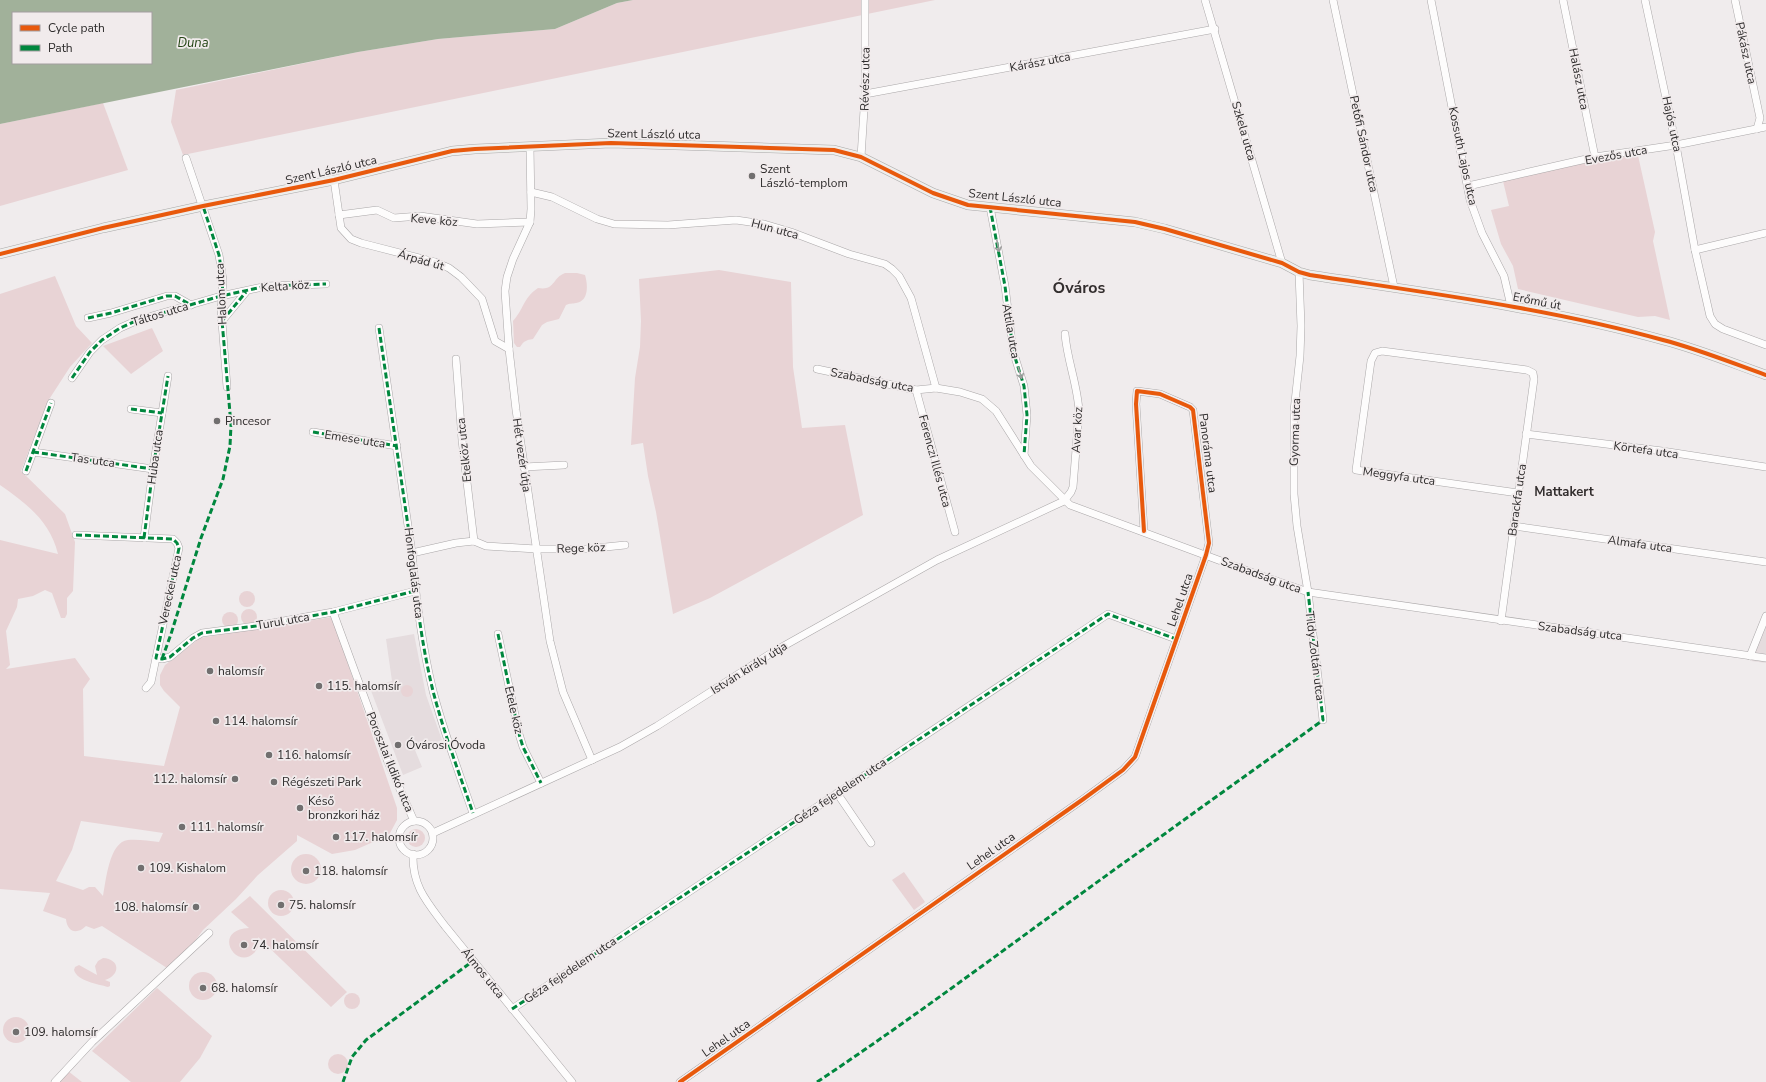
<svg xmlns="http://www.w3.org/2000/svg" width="1766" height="1082" viewBox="0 0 1766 1082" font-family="'Nunito Sans',sans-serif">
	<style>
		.built { fill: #e5dcde }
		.green { fill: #e8d3d5; fill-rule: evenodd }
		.water { fill: #a1b19a; fill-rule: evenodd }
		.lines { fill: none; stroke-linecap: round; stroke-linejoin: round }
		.street-casing { stroke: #aaa7a8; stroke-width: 8 }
		.secondary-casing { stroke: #aaa7a8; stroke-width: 10 }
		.street { stroke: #fdfcfc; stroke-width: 7 }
		.secondary { stroke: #eef0ed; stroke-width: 9 }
		.quiet { stroke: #00873e; stroke-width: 3; stroke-dasharray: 6 3; stroke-linecap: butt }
		.cycleway-casing { stroke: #f1ebec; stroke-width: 6 }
		.cycleway { stroke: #e8590c; stroke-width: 4 }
		.oneway { stroke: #9f9e9e }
		.poi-dot { fill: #716f6f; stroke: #f1ebec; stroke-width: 1.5 }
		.labels { text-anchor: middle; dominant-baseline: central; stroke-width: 3.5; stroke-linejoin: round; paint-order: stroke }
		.street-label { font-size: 12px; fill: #2d2b2b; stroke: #f1ebec }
		.poi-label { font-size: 12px; fill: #2d2b2b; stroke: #f1ebec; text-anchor: start }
		.water-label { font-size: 13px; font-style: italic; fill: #224413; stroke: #f1ebec }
		.neighbourhood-label { font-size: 13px; font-weight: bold; fill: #322e2e; stroke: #f1ebec }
		.district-label { font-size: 16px; font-weight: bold; fill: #322e2e; stroke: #f1ebec }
	</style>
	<rect width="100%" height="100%" fill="#f0eced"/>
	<g class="built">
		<polygon points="1766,626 1766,663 1751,661"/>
		<polygon points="414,634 426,695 442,740 415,750 422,767 403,775 370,688 392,681 386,639"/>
	</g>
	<g class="green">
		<polygon points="633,0 935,0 183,155 171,122 176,90 358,52 438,39 555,29 617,3"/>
		<polygon points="103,103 128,170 0,206 0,124"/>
		<polygon points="1637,151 1655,232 1653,241 1670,320 1655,316 1638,317 1518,289 1513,266 1501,244 1491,210 1509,206 1502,177"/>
		<polygon points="719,270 791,282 793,367 802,428 845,425 863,515 710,598 673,614 656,512 648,476 643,443 631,445 635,378 640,347 641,321 639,279"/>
		<path d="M565,273H577L585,275C588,285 589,301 576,303C572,304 570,303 566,305L559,319L547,322L542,325L533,339C526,340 524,341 520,347H517L514,343L513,321C524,309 523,298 538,288C555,291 552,278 565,273Z"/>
		<path d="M55,276L76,326L92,343L70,367L48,401L21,471L65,514L75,542L73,591L67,598V614L65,618H61L52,593L45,590L33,596L18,599L17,607L6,631L10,665L6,669L75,658L90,679L83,689L84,756L164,766L180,707L164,691L160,685V675L165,665L200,638L332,617L397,808V820L389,835L355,850L332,854L297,835V841L258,875L236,899L203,930L187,952L167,968L102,926L94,929L86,926C77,935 67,932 66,919L43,911L50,893L0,889V540L58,554C50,521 27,504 0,485V294ZM81,821L163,833L159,842C149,841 138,839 128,840C109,842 106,881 103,896L95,887H89L83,890L56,881L72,850Z"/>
		<polygon points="152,328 163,351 131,374 103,346"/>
		<circle cx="247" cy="599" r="8"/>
		<circle cx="249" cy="617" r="8"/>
		<circle cx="230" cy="620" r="8"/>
		<circle cx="407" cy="691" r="6"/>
		<circle cx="416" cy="838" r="9"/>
		<circle cx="306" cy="869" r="15"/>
		<polygon points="904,872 925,902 914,910 892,880"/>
		<circle cx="281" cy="903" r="13"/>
		<path d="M250,896L347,992L331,1007L258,937C259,943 259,948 254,953C236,971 211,930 249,928L231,912Z"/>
		<path d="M103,958C120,959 121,975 105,980L110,982V986L108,987C98,984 77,981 74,970L75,967L79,965L97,975L95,966L98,961Z"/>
		<circle cx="203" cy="986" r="14"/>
		<polygon points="157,988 212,1036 200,1058 180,1082 131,1082 92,1051"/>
		<circle cx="352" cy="1001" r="8"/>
		<circle cx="16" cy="1030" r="13"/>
		<circle cx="338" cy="1064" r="10"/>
		<polygon points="68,1071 82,1082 57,1082"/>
	</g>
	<path class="water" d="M0,0H633L617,3L555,29L438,39L358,52L0,124ZM13,13H151V63H13Z"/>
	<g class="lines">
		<defs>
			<g id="street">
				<polyline points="1205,0 1282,263"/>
				<polyline points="1333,0 1394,287"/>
				<polyline points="1431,0 1470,200 1482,233 1504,276 1511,306"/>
				<polyline points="1563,0 1595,157"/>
				<polyline points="1645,0 1676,145 1695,250 1710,316 1715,324 1723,329 1766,345"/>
				<polyline points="1735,0 1760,118 1757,129"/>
				<polyline points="865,94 1215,29"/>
				<polyline points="530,147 531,209 530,222 513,259 507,277 505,291 509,349 516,410 550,641 563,692 592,760"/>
				<polyline points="861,157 865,94 865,0"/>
				<polyline points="186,158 219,255 223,280 221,309 227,387"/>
				<polyline points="334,180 341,228 351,239 361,243 435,262 449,268 461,277 482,299 495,341 509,349"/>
				<polyline points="1468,186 1595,157 1676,145 1766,127"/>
				<polyline points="531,192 552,197 597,219 614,224 668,225 736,220 764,224 791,232 849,254 885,264 892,269 899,276 911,298 936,388"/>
				<polyline points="990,207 1005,286 1013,351 1024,386 1027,415 1024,455"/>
				<polyline points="339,215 377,210 394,218 420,216 477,224 530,222"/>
				<polyline points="1695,250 1766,233"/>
				<polyline points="1299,272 1301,326 1300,356 1294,411 1294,494 1297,526 1308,592 1323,720"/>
				<polyline points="88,318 111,313 167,296 175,296 191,305"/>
				<polyline points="222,321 246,292"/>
				<path d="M379,328L412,553C416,599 422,646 433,691C444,733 459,773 473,813"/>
				<polyline points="456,359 462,440 474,541"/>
				<polyline points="817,369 916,390 936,388 960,392 982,399 996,411 1031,466 1070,505 1248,571 1308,592 1766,658"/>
				<polyline points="72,378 90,352 102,340 120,328 138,320 221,296 267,286 326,284"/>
				<polyline points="916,390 955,532"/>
				<polyline points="131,409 162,413"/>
				<polyline points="313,432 397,446"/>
				<polyline points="1526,434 1662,451 1766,467"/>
				<polyline points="33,452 153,469"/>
				<polyline points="524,467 564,465"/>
				<polyline points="26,471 51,403"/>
				<polyline points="1514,526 1766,562"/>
				<polyline points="76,535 173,539 177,543 179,548 151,682 146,688"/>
				<polyline points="144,538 153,469 168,376"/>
				<polyline points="412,553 456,543 474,541 486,546 536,549 586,549 625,545"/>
				<polyline points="333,612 388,762 414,821"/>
				<polyline points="1501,621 1534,379 1533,373 1527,370 1382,351 1375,353 1371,361 1356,470 1518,493"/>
				<polyline points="498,634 519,734 523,747 541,783"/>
				<polyline points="1750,656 1766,616"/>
				<polyline points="156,658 162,659 170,657 193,638 202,633 256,626 333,612 415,591"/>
				<polyline points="837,793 871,843"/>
				<circle cx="416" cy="838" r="17"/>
				<path d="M433,833L620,747L657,726L773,652L937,560L1064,501L1071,492L1073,487L1079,412C1078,386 1067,360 1065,334"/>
				<path d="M413,854C412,886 427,902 445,926L572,1082"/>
				<polyline points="512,1009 1108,614 1176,639"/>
				<polyline points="55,1082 92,1042 209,933"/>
				<polyline points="680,1082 1082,800 1123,770 1135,757 1206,555 1209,543 1193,410 1190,407 1160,394 1137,391 1136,404 1144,531"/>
			</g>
			<path id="secondary" d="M0,254L103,228L203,206L334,180L452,151L475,149L611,143L834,150L861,157L933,193L968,205L1135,222L1165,229L1282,263L1299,272L1310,275C1428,293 1547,308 1663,340C1698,349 1732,363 1766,375"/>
		</defs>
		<use href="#street" class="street-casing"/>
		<use href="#secondary" class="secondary-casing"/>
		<use href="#street" class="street"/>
		<use href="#secondary" class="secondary"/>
		<g class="quiet">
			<polyline points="990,207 1005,286 1013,351 1024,386 1027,415 1024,455"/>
			<polyline points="88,318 111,313 167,296 175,296 191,305"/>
			<polyline points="222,321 246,292"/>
			<path d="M379,328L412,553C416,599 422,646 433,691C444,733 459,773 473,813"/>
			<polyline points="72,378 90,352 102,340 120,328 138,320 221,296 267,286 326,284"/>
			<polyline points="131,409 162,413"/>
			<polyline points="313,432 397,446"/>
			<polyline points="33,452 153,469"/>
			<polyline points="26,471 51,403"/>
			<polyline points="76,535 173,539 177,543 179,548 156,658 162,659 170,657 193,638 202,633 256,626 333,612 415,591"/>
			<polyline points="144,538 153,469 168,376"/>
			<polyline points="498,634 519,734 523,747 541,783"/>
			<polyline points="162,659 171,634 201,538 223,479 230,446 231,425 221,309 223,280 221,268 219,255 203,206"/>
			<polyline points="512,1009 1108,614 1176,639"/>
			<polyline points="343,1082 352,1057 366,1040 473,961"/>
			<path d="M817,1082C936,1003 1049,915 1166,833C1218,795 1271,758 1323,720L1308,592"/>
		</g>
		<defs>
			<g id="cycleway">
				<path d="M0,254L103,228L203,206L334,180L452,151L475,149L611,143L834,150L861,157L933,193L968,205L1135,222L1165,229L1282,263L1299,272L1310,275C1428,293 1547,308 1663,340C1698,349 1732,363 1766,375"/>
				<polyline points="680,1082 1082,800 1123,770 1135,757 1206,555 1209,543 1193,410 1190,407 1160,394 1137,391 1136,404 1144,531"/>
			</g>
		</defs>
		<use href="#cycleway" class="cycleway-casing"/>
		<use href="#cycleway" class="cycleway"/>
	</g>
	<defs><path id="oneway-shaft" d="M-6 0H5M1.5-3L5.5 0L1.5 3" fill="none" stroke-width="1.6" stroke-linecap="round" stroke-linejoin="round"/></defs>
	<g class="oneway">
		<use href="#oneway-shaft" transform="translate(998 246) rotate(79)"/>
		<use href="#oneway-shaft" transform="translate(1020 373) rotate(73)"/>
	</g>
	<g class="poi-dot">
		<circle cx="752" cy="176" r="4"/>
		<circle cx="217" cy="421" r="4"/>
		<circle cx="210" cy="671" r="4"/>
		<circle cx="319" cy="686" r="4"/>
		<circle cx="216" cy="721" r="4"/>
		<circle cx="398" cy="745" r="4"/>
		<circle cx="269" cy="755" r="4"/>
		<circle cx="235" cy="779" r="4"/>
		<circle cx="274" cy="782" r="4"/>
		<circle cx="300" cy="808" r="4"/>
		<circle cx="182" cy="827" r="4"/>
		<circle cx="336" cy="837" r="4"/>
		<circle cx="141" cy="868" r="4"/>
		<circle cx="306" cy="871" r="4"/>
		<circle cx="281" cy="905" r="4"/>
		<circle cx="196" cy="907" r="4"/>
		<circle cx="244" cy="945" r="4"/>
		<circle cx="203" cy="988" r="4"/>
		<circle cx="16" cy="1032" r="4"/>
	</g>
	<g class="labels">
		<g class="street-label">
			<text transform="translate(1746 53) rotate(78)">Pákász utca</text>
			<text transform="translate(1040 62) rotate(-11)">Kárász utca</text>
			<text transform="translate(865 79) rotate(-89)">Révész utca</text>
			<text transform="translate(1579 79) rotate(79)">Halász utca</text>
			<text transform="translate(1672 124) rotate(78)">Hajós utca</text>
			<text transform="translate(1244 131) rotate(74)">Szkela utca</text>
			<text transform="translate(654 134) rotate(1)">Szent László utca</text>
			<text transform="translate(1364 144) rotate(78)">Petőfi Sándor utca</text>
			<text transform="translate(1616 155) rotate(-10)">Evezős utca</text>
			<text transform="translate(1463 156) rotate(78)">Kossuth Lajos utca</text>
			<text transform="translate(331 170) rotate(-13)">Szent László utca</text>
			<text transform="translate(1015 198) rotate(6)">Szent László utca</text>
			<text transform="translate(434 220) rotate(5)">Keve köz</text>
			<text transform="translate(775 229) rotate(15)">Hun utca</text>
			<text transform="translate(421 260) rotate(16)">Árpád út</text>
			<text transform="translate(285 286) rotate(-4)">Kelta köz</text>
			<text transform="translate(221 294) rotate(-93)">Halom utca</text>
			<text transform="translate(1537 301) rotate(11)">Erőmű út</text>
			<text transform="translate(160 314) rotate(-17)">Táltos utca</text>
			<text transform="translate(1011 331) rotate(80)">Attila utca</text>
			<text transform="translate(872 380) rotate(11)">Szabadság utca</text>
			<text transform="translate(1077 430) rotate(-87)">Avar köz</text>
			<text transform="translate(1295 432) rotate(-88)">Gyorma utca</text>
			<text transform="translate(355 439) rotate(9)">Emese utca</text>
			<text transform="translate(464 450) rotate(-96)">Etelköz utca</text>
			<text transform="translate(1646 450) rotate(8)">Körtefa utca</text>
			<text transform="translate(1208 453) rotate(83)">Panoráma utca</text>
			<text transform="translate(522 455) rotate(82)">Hét vezér útja</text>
			<text transform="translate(155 457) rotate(-82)">Huba utca</text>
			<text transform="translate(93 460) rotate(8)">Tas utca</text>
			<text transform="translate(935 461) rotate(75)">Ferenczi Illés utca</text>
			<text transform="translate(1399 476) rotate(8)">Meggyfa utca</text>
			<text transform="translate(1517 500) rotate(-82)">Barackfa utca</text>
			<text transform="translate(1640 544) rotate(8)">Almafa utca</text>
			<text transform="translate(581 548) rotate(-2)">Rege köz</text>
			<text transform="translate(414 573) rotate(83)">Honfoglalás utca</text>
			<text transform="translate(1261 575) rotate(20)">Szabadság utca</text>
			<text transform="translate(170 590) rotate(-78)">Vereckei utca</text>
			<text transform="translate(1180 600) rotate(-71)">Lehel utca</text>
			<text transform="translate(283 621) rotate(-10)">Turul utca</text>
			<text transform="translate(1580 631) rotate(7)">Szabadság utca</text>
			<text transform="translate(1315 656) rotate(83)">Tildy Zoltán utca</text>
			<text transform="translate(749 668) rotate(-32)">István király útja</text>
			<text transform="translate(514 710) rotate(77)">Etele köz</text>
			<text transform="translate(390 762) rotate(68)">Poroszlai Ildikó utca</text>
			<text transform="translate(840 791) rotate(-34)">Géza fejedelem utca</text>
			<text transform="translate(991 851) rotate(-35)">Lehel utca</text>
			<text transform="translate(570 970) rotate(-34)">Géza fejedelem utca</text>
			<text transform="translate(483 973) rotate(51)">Álmos utca</text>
			<text transform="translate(726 1038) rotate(-35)">Lehel utca</text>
		</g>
		<g class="poi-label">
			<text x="760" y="169">Szent<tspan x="760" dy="14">László-templom</tspan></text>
			<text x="225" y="421">Pincesor</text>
			<text x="218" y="671">halomsír</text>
			<text x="327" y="686">115. halomsír</text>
			<text x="224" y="721">114. halomsír</text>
			<text x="406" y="745">Óvárosi Óvoda</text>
			<text x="277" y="755">116. halomsír</text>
			<text x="227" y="779" text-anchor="end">112. halomsír</text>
			<text x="282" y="782">Régészeti Park</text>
			<text x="308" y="801">Késő<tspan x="308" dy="14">bronzkori ház</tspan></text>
			<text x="190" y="827">111. halomsír</text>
			<text x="344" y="837">117. halomsír</text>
			<text x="149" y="868">109. Kishalom</text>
			<text x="314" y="871">118. halomsír</text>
			<text x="289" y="905">75. halomsír</text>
			<text x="188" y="907" text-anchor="end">108. halomsír</text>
			<text x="252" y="945">74. halomsír</text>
			<text x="211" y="988">68. halomsír</text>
			<text x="24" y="1032">109. halomsír</text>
		</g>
		<g class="water-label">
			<text x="193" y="43">Duna</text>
		</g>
		<g class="neighbourhood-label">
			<text x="1564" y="492">Mattakert</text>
		</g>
		<g class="district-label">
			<text x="1079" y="288">Óváros</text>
		</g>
	</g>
	<rect x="12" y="12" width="140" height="52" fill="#f1ebec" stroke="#a39e9f"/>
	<rect x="20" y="25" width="20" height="6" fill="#e8590c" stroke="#a39e9f"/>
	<text x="48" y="32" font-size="12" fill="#2d2b2b">Cycle path</text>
	<rect x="20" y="45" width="20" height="6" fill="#00873e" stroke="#a39e9f"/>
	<text x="48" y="52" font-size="12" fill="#2d2b2b">Path</text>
</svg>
